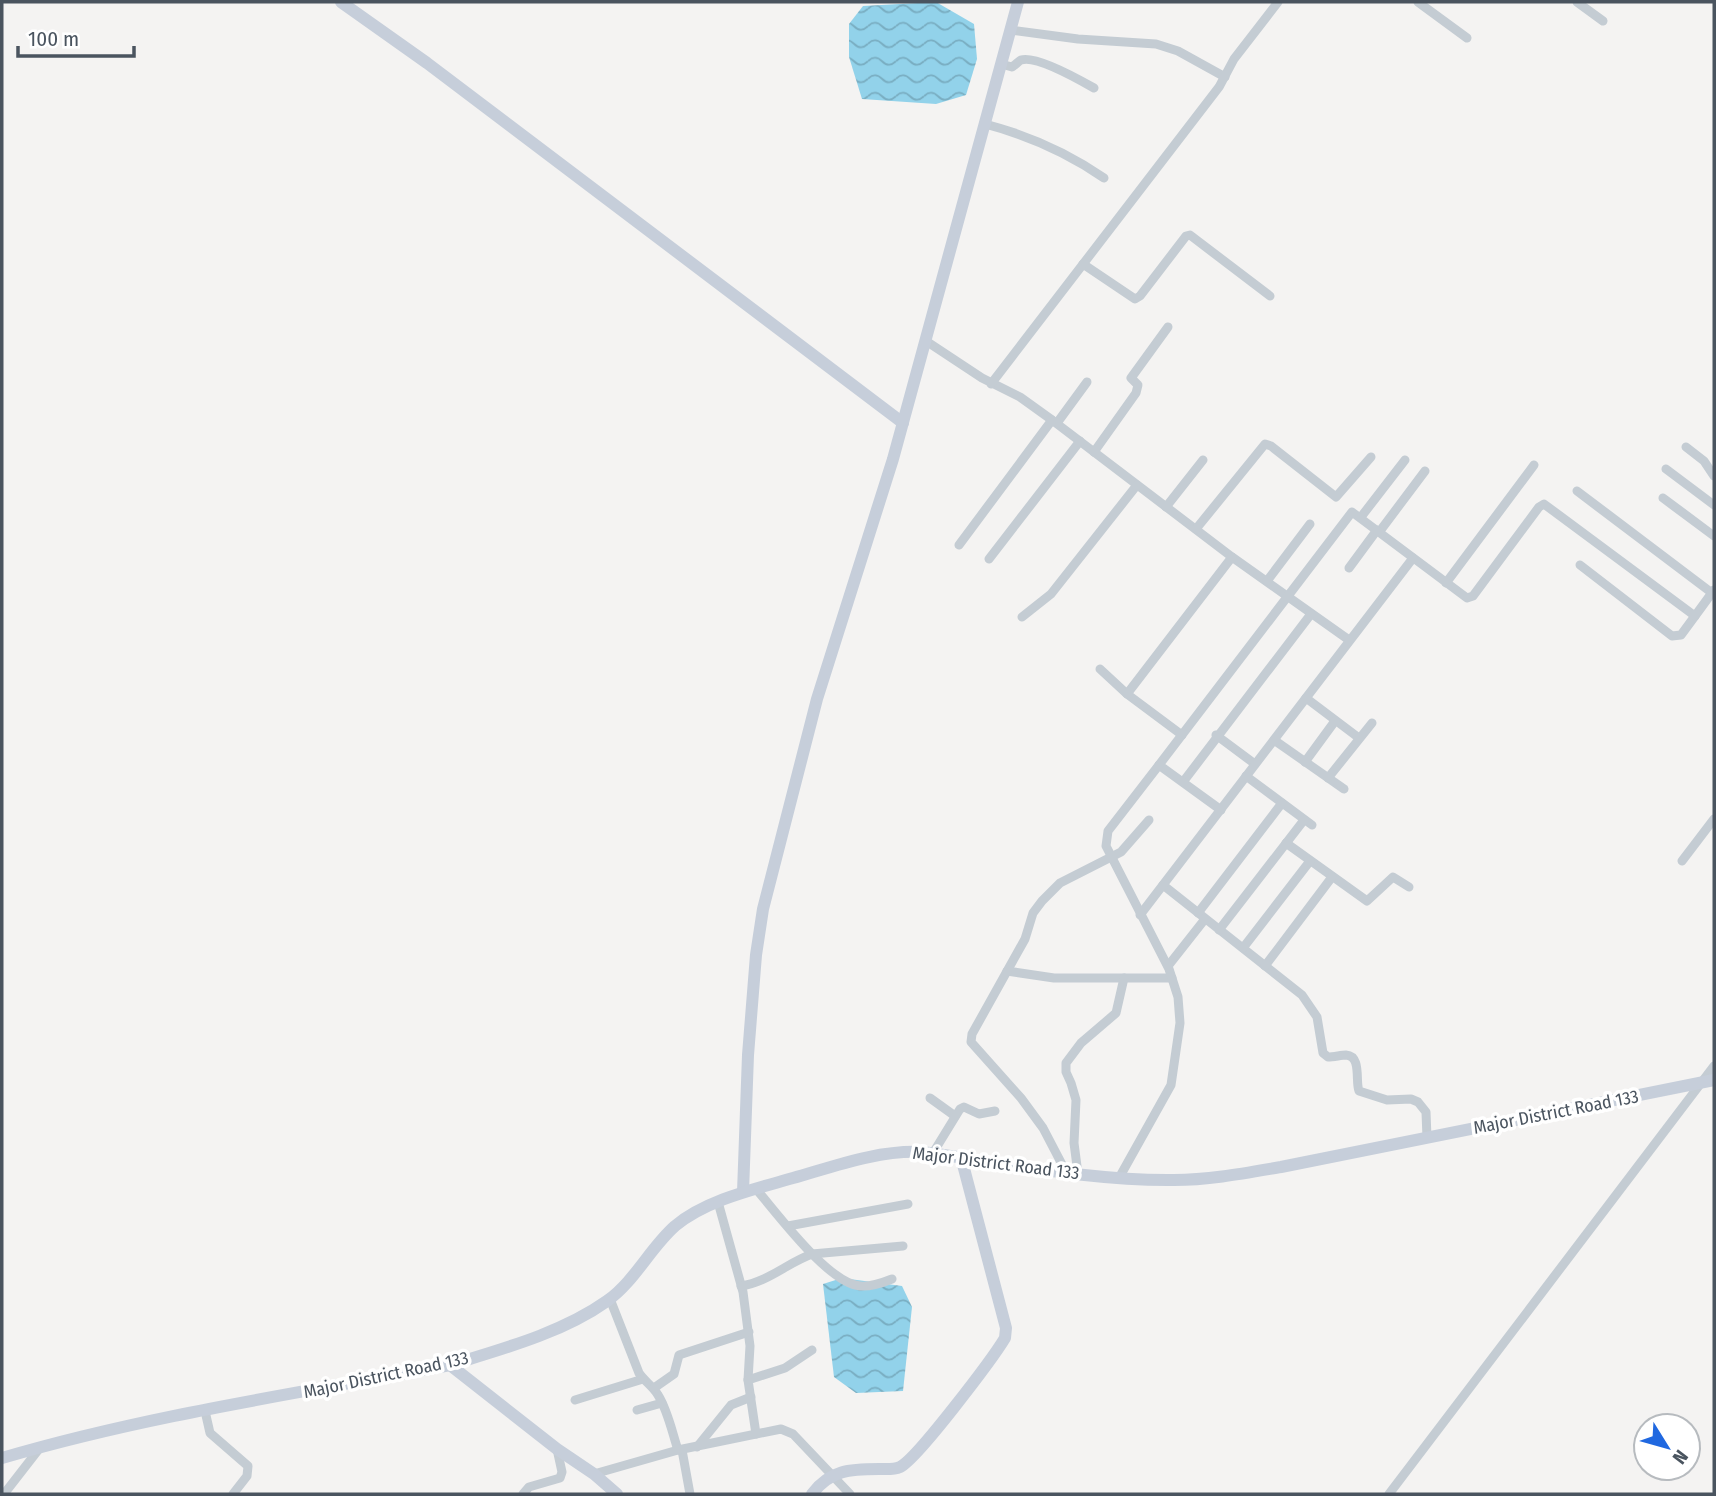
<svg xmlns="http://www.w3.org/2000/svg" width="1716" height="1496" viewBox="0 0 1716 1496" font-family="'Fira Sans Condensed',sans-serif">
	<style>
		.water { fill: url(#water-waves) }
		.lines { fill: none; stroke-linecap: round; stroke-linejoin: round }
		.street { stroke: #c4ccd3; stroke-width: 9 }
		.secondary { stroke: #c6ceda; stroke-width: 12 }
		.labels { text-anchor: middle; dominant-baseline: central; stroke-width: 7; stroke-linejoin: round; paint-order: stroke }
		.street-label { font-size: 18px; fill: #4a545f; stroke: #fff }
	</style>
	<defs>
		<pattern id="water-waves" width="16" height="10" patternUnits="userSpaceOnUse" patternTransform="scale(1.75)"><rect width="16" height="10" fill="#92d2ea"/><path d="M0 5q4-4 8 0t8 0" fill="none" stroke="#79adc1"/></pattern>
	</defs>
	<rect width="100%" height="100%" fill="#f4f3f2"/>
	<g class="water">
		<polygon points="936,2 974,24 977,59 966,95 936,104 862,99 849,57 849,24 863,6"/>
		<polygon points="842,1278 902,1286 912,1307 903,1391 856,1393 834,1377 823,1284"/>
	</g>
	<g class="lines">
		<g class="street">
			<polyline points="1418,2 1467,38"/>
			<polyline points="1577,2 1603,21"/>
			<polyline points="1010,30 1078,39 1156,44 1178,51 1225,77"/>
			<path d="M1001,64L1012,67C1014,66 1019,61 1021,60C1036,55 1080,80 1094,88"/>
			<path d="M985,124C1027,135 1068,153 1104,178"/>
			<polyline points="1083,264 1135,299 1140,296 1186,236 1190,235 1270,296"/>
			<polyline points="926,341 982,378 1020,397 1052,420 1232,557 1349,640"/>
			<polyline points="991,384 1219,87 1234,59 1278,2"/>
			<polyline points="1057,423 1087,382"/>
			<polyline points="1686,447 1704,461 1714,476"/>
			<polyline points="1094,452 1136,393 1138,385 1131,378 1168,327"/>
			<polyline points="1666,469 1714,505"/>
			<polyline points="1577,491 1712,593"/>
			<polyline points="1663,498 1714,536"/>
			<polyline points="1166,507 1203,460"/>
			<polyline points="1361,517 1405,460"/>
			<polyline points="1196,529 1265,444 1271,446 1336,497 1371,457"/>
			<polyline points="1380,531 1425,471"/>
			<polyline points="959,545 1052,420"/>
			<polyline points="989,559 1080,441"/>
			<polyline points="1580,565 1672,636 1681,635 1695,616"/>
			<polyline points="1349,568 1377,530"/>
			<polyline points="1267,581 1310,524"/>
			<polyline points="1446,583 1534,465"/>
			<polyline points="1022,617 1051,594 1137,485"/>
			<polyline points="1100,669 1127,694 1182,735"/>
			<polyline points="1127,694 1232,557"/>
			<polyline points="1306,698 1359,738"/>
			<polyline points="1216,735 1255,764"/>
			<polyline points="1274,740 1344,789"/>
			<polyline points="1305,762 1335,721"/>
			<polyline points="1246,776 1312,825"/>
			<polyline points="1328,778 1372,723"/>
			<polyline points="1183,782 1311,614"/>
			<polyline points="1221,810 1159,765 1352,512 1467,598 1473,596 1539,507 1544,504 1695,616 1714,590"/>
			<polyline points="1286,843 1367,901 1393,877 1409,887"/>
			<polyline points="1682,861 1714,819"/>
			<path d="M1163,885L1302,995L1317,1017L1323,1053L1328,1057C1334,1057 1341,1055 1346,1055C1362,1056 1355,1082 1359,1091L1387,1100L1411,1099L1418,1102L1426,1112L1427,1138"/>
			<polyline points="1198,913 1282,803"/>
			<polyline points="1140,915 1413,558"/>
			<polyline points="1219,930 1304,820"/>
			<polyline points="1243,948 1310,861"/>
			<polyline points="1168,966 1205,919"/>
			<polyline points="1265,966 1332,877"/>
			<polyline points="1007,971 1054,978 1172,978"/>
			<polyline points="930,1098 955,1116"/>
			<polyline points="933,1153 960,1109 964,1107 979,1114 995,1111"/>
			<polyline points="1066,1172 1043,1128 1021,1098 971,1042 972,1034 1025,939 1033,913 1042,901 1060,883 1121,852 1149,820"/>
			<polyline points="1078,1174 1074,1143 1076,1100 1071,1083 1066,1072 1066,1063 1081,1043 1116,1013 1124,978"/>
			<polyline points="1119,1178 1171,1085 1180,1023 1178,997 1169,969 1106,846 1108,831 1159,765"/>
			<path d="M756,1189C777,1213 828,1283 860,1286C871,1287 882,1283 892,1279"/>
			<polyline points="718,1202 743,1292 750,1346 748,1380"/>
			<polyline points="788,1226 908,1204"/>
			<path d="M741,1286C768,1282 787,1263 812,1254L903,1246"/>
			<path d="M610,1299L639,1373C644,1381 653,1386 658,1395C668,1411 672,1432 678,1450"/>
			<polyline points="654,1388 674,1374 679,1355 749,1332"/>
			<polyline points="575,1400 643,1379"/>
			<polyline points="637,1410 662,1403"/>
			<polyline points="205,1411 210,1433 248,1466 247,1476 233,1494"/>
			<polyline points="756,1434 748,1380 785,1368 812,1350"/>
			<polyline points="697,1447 731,1405 751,1397"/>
			<polyline points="682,1450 690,1494"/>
			<polyline points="594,1474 678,1450 781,1429 793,1434 850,1494"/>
			<polyline points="4,1494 39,1449"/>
			<polyline points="523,1494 529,1487 560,1478 562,1472 557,1449"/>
			<polyline points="1389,1494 1714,1066"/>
		</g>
		<g class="secondary">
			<polyline points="341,2 427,63 903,423"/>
			<polyline points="743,1192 748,1055 756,955 763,909 817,699 893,459 1018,2"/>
			<polyline points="450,1365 557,1449 594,1474 617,1494"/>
			<path d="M2,1458C148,1415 300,1393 450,1365C502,1349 562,1333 607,1301C635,1281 650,1248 675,1226C706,1200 755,1189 793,1178C835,1166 878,1150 922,1152C1006,1163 1090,1181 1174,1180C1210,1180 1246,1173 1281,1167L1714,1080"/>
			<path d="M812,1494C830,1470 850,1469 879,1469C886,1469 893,1470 900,1467C917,1459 993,1358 1005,1338L1006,1328L961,1157"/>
		</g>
	</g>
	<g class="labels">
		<g class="street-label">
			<text transform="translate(1556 1112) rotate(-11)">Major District Road 133</text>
			<text transform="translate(996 1163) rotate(7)">Major District Road 133</text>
			<text transform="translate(386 1375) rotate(-12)">Major District Road 133</text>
		</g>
	</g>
	<rect width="1716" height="1496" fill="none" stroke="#4a545f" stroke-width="7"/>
	<g transform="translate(1667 1447) rotate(127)"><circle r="33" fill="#ffffff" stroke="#b7bbbf" stroke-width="2"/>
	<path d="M0-5L12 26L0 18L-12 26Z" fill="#2068e0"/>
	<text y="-10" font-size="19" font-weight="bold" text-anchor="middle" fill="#4a545f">N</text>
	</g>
	<path d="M18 46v10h116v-10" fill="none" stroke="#4a545f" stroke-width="3.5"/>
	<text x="28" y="46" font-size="21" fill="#4a545f" stroke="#ffffff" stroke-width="5" paint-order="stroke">100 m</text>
</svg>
